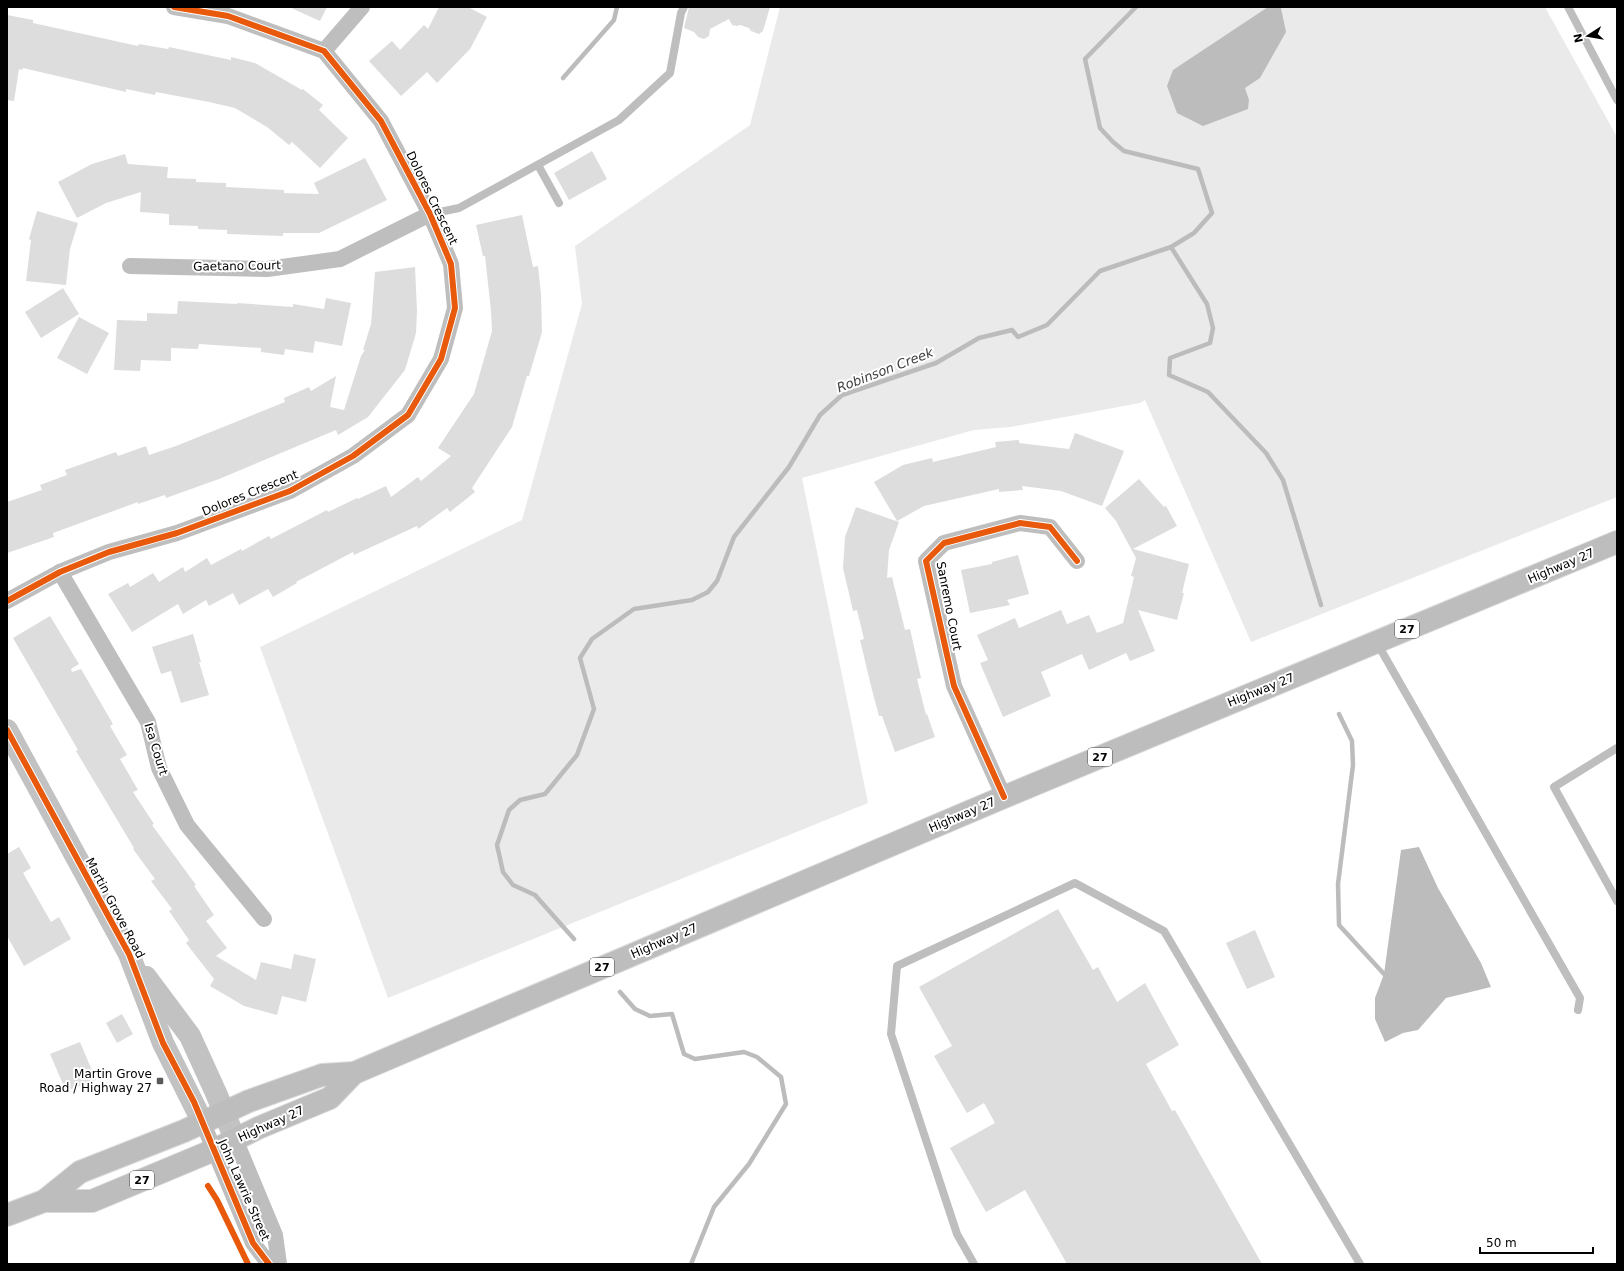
<svg xmlns="http://www.w3.org/2000/svg" width="1624" height="1271" viewBox="0 0 1624 1271" font-family="'DejaVu Sans',sans-serif">
	<style>
		.green { fill: #eaeaea }
		.water { fill: #bcbcbc }
		.lines { fill: none; stroke-linecap: round; stroke-linejoin: round }
		.stream { stroke: #bcbcbc; stroke-width: 4.5 }
		.building { fill: #ddd }
		.primary-casing { stroke: #dbdbdb; stroke-width: 24 }
		.lane { stroke: #bebebe; stroke-width: 8 }
		.street { stroke: #bebebe; stroke-width: 16 }
		.secondary { stroke: #c2c2c2; stroke-width: 22 }
		.primary { stroke: #bdbdbd; stroke-width: 22 }
		.cycleway-casing { stroke: #fff; stroke-width: 8 }
		.cycleway { stroke: #e8590c; stroke-width: 6 }
		.poi-dot { fill: #595959; stroke: #fff; stroke-width: 1.5 }
		.labels { text-anchor: middle; dominant-baseline: central; stroke-width: 4; stroke-linejoin: round; paint-order: stroke }
		.shield { fill: #fff; stroke: #4c4c4c; stroke-width: 1 }
		.shield-label { font-size: 11px; font-weight: bold; fill: #000 }
		.street-label { font-size: 12px; fill: #000; stroke: #fff }
		.poi-label { font-size: 12px; fill: #000; stroke: #fff; text-anchor: end }
		.water-label { font-size: 13px; font-style: italic; fill: #414141; stroke: #fff }
	</style>
	<rect width="100%" height="100%" fill="#fff"/>
	<polygon class="green" points="780,7 1545,7 1617,137 1617,497 1251,642 1145,400 1140,403 1010,427 974,430 802,478 868,803 388,998 260,647 522,520 582,304 575,246 750,125"/>
	<g class="water">
		<polygon points="1268,7 1281,8 1286,32 1260,78 1245,88 1249,100 1248,109 1203,126 1177,113 1167,86 1173,70"/>
		<polygon points="1419,847 1438,888 1481,963 1491,987 1446,998 1418,1030 1403,1033 1385,1042 1375,1019 1375,998 1384,974 1401,850"/>
	</g>
	<g class="lines">
		<g class="stream">
			<polyline points="563,78 614,20 617,7"/>
			<polyline points="1171,247 1207,304 1213,328 1210,343 1170,358 1169,375 1208,392 1266,453 1283,480 1321,605"/>
			<polyline points="1339,714 1352,741 1353,765 1338,884 1339,925 1384,974"/>
			<polyline points="574,939 535,895 513,885 503,872 497,845 509,810 520,800 545,794 577,755 594,709 580,658 592,639 634,609 692,600 708,592 717,581 734,537 789,467 820,415 842,395 936,363 979,338 1012,330 1018,337 1047,325 1100,271 1171,247 1194,233 1212,213 1198,169 1124,151 1113,142 1100,128 1085,59 1136,7"/>
			<polyline points="620,992 635,1009 650,1016 672,1014 684,1054 695,1059 744,1052 757,1057 781,1077 786,1104 749,1164 714,1207 691,1264"/>
		</g>
	</g>
	<g class="building">
		<polygon points="289,7 327,7 320,21"/>
		<polygon points="439,7 468,7 487,17 470,49 437,83 427,72 401,96 369,61 392,41 400,50 424,25 428,29"/>
		<polygon points="689,7 770,7 763,31 759,34 751,31 749,28 740,25 737,26 732,25 729,19 710,29 709,36 704,39 698,37 694,32 684,28"/>
		<polygon points="7,15 33,20 33,23 138,46 139,44 168,49 169,47 231,60 231,57 255,63 302,90 303,89 323,105 319,110 348,138 320,168 292,142 289,145 267,127 235,108 209,102 156,92 155,95 126,89 126,92 23,68 22,70 19,69 14,101 7,100"/>
		<polygon points="592,151 607,179 569,200 554,173"/>
		<polygon points="125,154 128,164 168,167 167,178 196,179 196,182 226,183 226,187 284,190 284,193 319,194 314,183 365,158 387,200 319,233 283,233 283,236 227,234 227,230 198,229 198,226 169,225 169,214 140,212 141,192 106,203 77,218 58,182 92,164"/>
		<polygon points="37,211 78,223 70,249 66,285 26,281 31,240 29,239"/>
		<polygon points="522,215 533,267 538,266 541,294 542,332 529,376 527,376 512,427 472,488 475,492 450,512 447,508 418,529 417,526 354,555 353,552 296,582 297,583 273,597 268,589 239,605 233,593 209,606 206,600 183,614 178,604 132,632 108,594 128,583 130,587 153,573 159,582 183,567 185,572 207,558 211,565 241,549 242,551 269,536 271,539 327,510 328,512 357,498 358,499 386,486 391,497 418,477 421,481 451,456 438,448 474,394 492,331 491,311 485,256 483,256 476,225"/>
		<polygon points="415,267 417,311 416,333 405,370 368,417 338,435 336,430 219,479 166,498 165,495 138,504 138,502 53,533 54,537 7,553 7,502 42,490 40,485 67,475 65,470 116,452 118,456 146,446 149,455 176,446 285,402 284,398 309,387 311,391 336,376 330,407 344,410 361,356 365,350 363,350 371,324 375,272"/>
		<polygon points="63,288 79,314 41,338 25,312"/>
		<polygon points="326,298 351,303 342,346 315,341 313,353 285,349 284,355 261,352 261,348 199,344 198,349 171,348 171,361 141,360 140,371 114,370 117,320 147,321 147,313 177,314 178,301 237,304 237,303 293,307 293,304 324,309"/>
		<polygon points="79,317 109,333 87,374 57,358"/>
		<polygon points="1075,433 1124,451 1102,506 1061,491 1022,486 1023,490 999,492 999,489 924,506 897,521 874,482 903,465 932,458 933,462 996,447 995,442 1019,440 1019,443 1069,449"/>
		<polygon points="1139,479 1164,507 1166,506 1177,526 1133,549 1189,564 1182,593 1184,593 1177,620 1138,610 1155,651 1130,661 1126,653 1089,670 1082,654 1041,672 1051,696 1003,717 980,663 988,660 977,635 1015,618 1019,628 1061,610 1067,624 1089,615 1097,633 1123,623 1134,577 1131,576 1136,558 1116,521 1105,508"/>
		<polygon points="856,507 899,522 889,550 887,578 892,577 905,630 910,629 921,678 917,679 926,715 927,714 935,737 895,752 882,716 879,716 872,690 860,640 864,639 857,610 853,611 843,568 845,537"/>
		<polygon points="1018,555 1029,594 1007,600 1010,605 970,613 961,570 992,564 992,562"/>
		<polygon points="50,616 79,664 71,669 72,672 81,669 113,724 110,726 127,755 120,759 138,790 133,792 154,824 152,825 196,885 194,886 214,915 206,921 227,948 216,956 256,980 261,962 291,969 294,954 316,959 306,1002 282,996 277,1015 244,1006 210,986 214,979 186,943 189,940 169,911 172,909 151,881 155,879 133,849 134,848 76,751 78,750 13,638"/>
		<polygon points="193,634 201,662 199,662 209,695 181,703 171,671 161,674 152,647"/>
		<polygon points="19,847 31,868 23,873 51,922 59,917 71,939 24,966 7,936 7,854"/>
		<polygon points="1058,909 1093,970 1098,967 1117,1002 1145,983 1179,1045 1146,1064 1172,1111 1175,1110 1262,1264 1067,1264 1025,1190 986,1212 950,1148 995,1123 984,1103 967,1113 934,1056 952,1046 919,987"/>
		<polygon points="1255,930 1275,977 1247,989 1226,943"/>
		<polygon points="122,1014 133,1034 117,1043 106,1023"/>
		<polygon points="80,1042 96,1080 66,1091 50,1054"/>
	</g>
	<g class="lines">
		<defs>
			<g id="primary">
				<polyline points="44,1201 92,1201 214,1150 258,1128 330,1098 354,1073"/>
				<polyline points="7,1215 44,1201 80,1172 184,1131 249,1101 322,1075 354,1073 1004,797 1617,542"/>
			</g>
		</defs>
		<use href="#primary" class="primary-casing"/>
		<g class="lane">
			<polyline points="1568,7 1617,100"/>
			<polyline points="538,165 559,203"/>
			<polyline points="430,214 459,208 619,120 670,73 681,13 684,7"/>
			<polyline points="1377,643 1580,998 1578,1010"/>
			<polyline points="1617,748 1554,787 1617,901"/>
			<polyline points="974,1264 957,1234 891,1034 897,966 1075,883 1164,931 1360,1264"/>
		</g>
		<g class="street">
			<polyline points="324,51 362,7"/>
			<polyline points="130,266 267,269 340,259 430,214"/>
			<polyline points="60,572 148,722 159,768 187,825 264,919"/>
			<polyline points="7,601 60,572 109,552 177,533 290,491 353,456 408,415 441,359 455,308 451,264 430,214 381,121 324,51 228,16 174,7"/>
			<polyline points="1004,797 954,686 926,561 944,543 1020,523 1050,527 1077,561"/>
			<polyline points="203,1123 253,1243 269,1264"/>
			<polyline points="235,1139 275,1235 279,1264"/>
		</g>
		<g class="secondary">
			<polyline points="7,730 129,954 163,1043 203,1123"/>
			<polyline points="146,977 190,1036 216,1093 235,1139"/>
		</g>
		<use href="#primary" class="primary"/>
		<defs>
			<g id="cycleway">
				<polyline points="7,601 60,572 109,552 177,533 290,491 353,456 408,415 441,359 455,308 451,264 430,214 381,121 324,51 228,16 174,7"/>
				<polyline points="7,730 129,954 163,1043 194,1102 253,1243 269,1264"/>
				<polyline points="1004,797 954,686 926,561 944,543 1020,523 1050,527 1077,561"/>
				<polyline points="208,1186 217,1200 248,1264"/>
			</g>
		</defs>
		<use href="#cycleway" class="cycleway-casing"/>
		<use href="#cycleway" class="cycleway"/>
	</g>
	<rect class="poi-dot" x="156" y="1077" width="8" height="8" rx="2"/>
	<g class="labels">
		<g class="shield">
			<rect x="1395" y="620" width="24" height="18" rx="3"/>
			<rect x="1088" y="748" width="24" height="18" rx="3"/>
			<rect x="590" y="958" width="24" height="18" rx="3"/>
			<rect x="130" y="1171" width="24" height="18" rx="3"/>
		</g>
		<g class="shield-label">
			<text x="1407" y="629">27</text>
			<text x="1100" y="757">27</text>
			<text x="602" y="967">27</text>
			<text x="142" y="1180">27</text>
		</g>
		<g class="street-label">
			<text transform="translate(432 198) rotate(64)">Dolores Crescent</text>
			<text transform="translate(237 266) rotate(-1)">Gaetano Court</text>
			<text transform="translate(250 493) rotate(-22)">Dolores Crescent</text>
			<text transform="translate(1561 566) rotate(-23)">Highway 27</text>
			<text transform="translate(949 606) rotate(79)">Sanremo Court</text>
			<text transform="translate(1261 690) rotate(-22)">Highway 27</text>
			<text transform="translate(156 749) rotate(73)">Isa Court</text>
			<text transform="translate(962 815) rotate(-23)">Highway 27</text>
			<text transform="translate(115 908) rotate(62)">Martin Grove Road</text>
			<text transform="translate(664 941) rotate(-23)">Highway 27</text>
			<text transform="translate(271 1124) rotate(-24)">Highway 27</text>
			<text transform="translate(244 1190) rotate(66)">John Lawrie Street</text>
		</g>
		<g class="poi-label">
			<text x="152" y="1074">Martin Grove<tspan x="152" dy="14">Road / Highway 27</tspan></text>
		</g>
		<g class="water-label">
			<text transform="translate(885 370) rotate(-21)">Robinson Creek</text>
		</g>
	</g>
	<rect width="1624" height="1271" fill="none" stroke="#000000" stroke-width="16"/>
	<g transform="translate(1588 36) rotate(258)" stroke="#ffffff" stroke-width="3" paint-order="stroke">
	<path d="M0-3L7 15L0 10L-7 15Z" fill="#000000"/>
	<text y="-6" font-size="11" font-weight="bold" text-anchor="middle" fill="#000000">N</text>
	</g>
	<path d="M1480 1247v6h113v-6" fill="none" stroke="#000000" stroke-width="2"/>
	<text x="1486" y="1247" font-size="12" fill="#000000" stroke="#ffffff" stroke-width="3" paint-order="stroke">50 m</text>
</svg>
